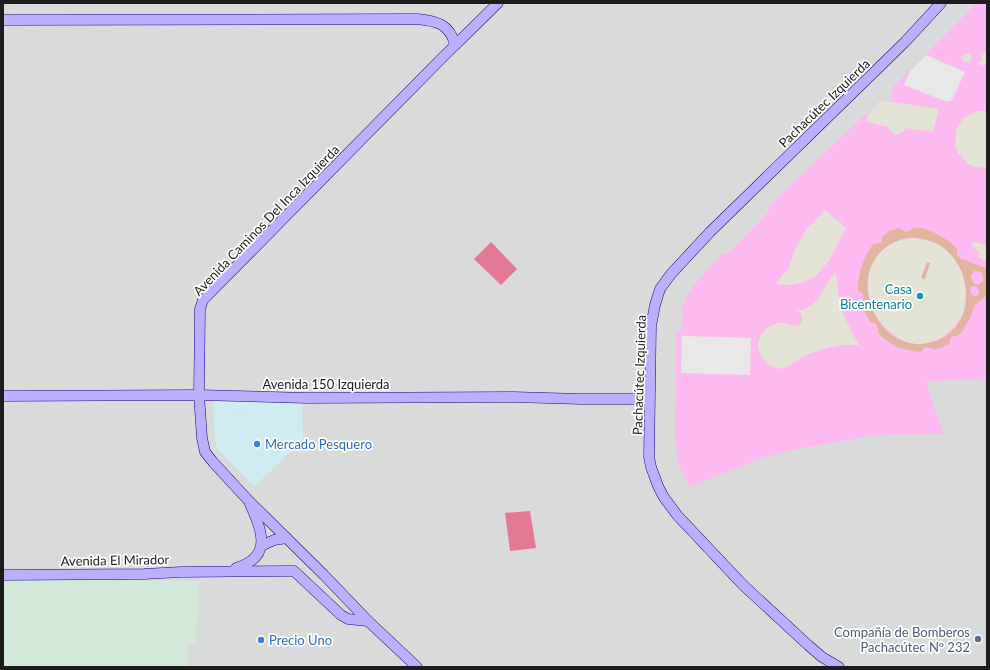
<svg xmlns="http://www.w3.org/2000/svg" width="990" height="670" viewBox="0 0 990 670" font-family="Lato,sans-serif">
	<style>
		.residential { fill: #d9dada }
		.commercial { fill: #ceecf1 }
		.industrial { fill: #d2e8d9 }
		.park { fill: #fdbaf0 }
		.pitch { fill: #e47996 }
		.parking { fill: #e8e8e8 }
		.plaza { fill: #e3e4d5 }
		.water { fill: #e0b49e; fill-rule: evenodd }
		.lines { fill: none; stroke-linecap: round; stroke-linejoin: round }
		.secondary-casing { stroke: #1a0076; stroke-width: 11 }
		.secondary { stroke: #bcb0fe; stroke-width: 10 }
		.culture-dot { fill: #0f9aa8; stroke: #fff; stroke-width: 1.5 }
		.shop-dot { fill: #3f7fe0; stroke: #fff; stroke-width: 1.5 }
		.service-dot { fill: #5c6f8a; stroke: #fff; stroke-width: 1.5 }
		.labels { text-anchor: middle; dominant-baseline: central; stroke-width: 3.5; stroke-linejoin: round; paint-order: stroke }
		.street-label { font-size: 13px; fill: #1c1c1c; stroke: #fff }
		.culture-label { font-size: 13px; fill: #0d838f; stroke: #fff; text-anchor: end }
		.shop-label { font-size: 13px; fill: #366cbe; stroke: #fff; text-anchor: start }
		.service-label { font-size: 13px; fill: #4e5e75; stroke: #fff; text-anchor: end }
	</style>
	<rect width="100%" height="100%" fill="#e1e4ee"/>
	<rect class="residential" x="3" y="3" width="984" height="664"/>
	<polygon class="commercial" points="213,400 302,401 303,440 254,487 217,448 215,441"/>
	<polygon class="industrial" points="3,580 199,581 196,645 188,646 188,667 3,667"/>
	<path class="park" d="M977,3H987V379L926,381L943,434L876,435L792,450L761,458L690,487L679,465L675,441L676,334H678V331H682L683,321L681,320C681,292 705,273 723,254H728L770,210V205L866,114L869,116L880,100L890,101V98L892,99L893,87Z"/>
	<g class="pitch">
		<polygon points="491,242 517,269 501,285 474,259"/>
		<polygon points="530,511 536,548 510,551 505,513"/>
	</g>
	<g class="parking">
		<polygon points="926,55 965,72 952,100 947,102 904,85 910,71"/>
		<polygon points="682,336 751,338 750,375 681,373"/>
	</g>
	<g class="plaza">
		<polygon points="987,51 987,63 980,66 978,62 983,60 980,54"/>
		<polygon points="970,53 972,60 964,62 962,56"/>
		<polygon points="880,100 939,109 933,132 905,128 903,132 896,135 890,131 889,127 870,123 866,119"/>
		<polygon points="977,111 987,111 987,168 975,167 968,164 958,153 955,146 956,131 959,124 964,118"/>
		<polygon points="825,210 846,228 829,261 817,275 805,282 790,285 775,284 789,268 795,249 806,230"/>
		<polygon points="914,238 933,242 939,244 951,254 962,272 966,292 964,311 956,325 942,338 923,344 916,344 903,341 885,328 872,310 868,294 868,278 869,270 876,256 882,250 894,242 901,240"/>
		<polygon points="974,242 987,245 987,262 978,257 979,252 971,246"/>
		<polygon points="836,273 838,293 843,313 853,335 860,345 841,345 823,349 804,356 787,367 783,369 773,367 769,365 762,358 758,348 758,343 761,334 768,327 778,323 786,323 793,326 799,325 801,323 802,317 800,312 795,310 804,310 812,305 818,299 831,277"/>
	</g>
	<g class="water">
		<path d="M899,228L906,232C909,231 912,228 914,228C928,226 949,240 957,249V254L960,258L983,267L987,270L986,296L975,305L970,318L963,330L959,335L951,337L949,344L934,350C929,346 924,346 921,352C904,351 890,345 878,333L877,325L874,323L870,322L861,305L864,297L862,293L858,291C858,273 863,259 873,244L881,243L883,236L889,231ZM907,238C973,233 989,330 929,343C869,356 838,253 907,238ZM974,271L981,272L983,276V281L978,285C973,284 971,280 971,275ZM976,286C979,288 980,291 978,295L975,297L971,294L970,289L971,287Z"/>
		<polygon points="927,262 930,263 925,279 921,278"/>
	</g>
	<g class="lines">
		<defs>
			<g id="secondary">
				<path d="M3,20L417,19C437,21 450,24 455,45"/>
				<polyline points="3,396 199,395 307,398 513,397 581,399 649,399"/>
				<polyline points="263,545 274,540 287,538"/>
				<path d="M236,568C273,557 262,531 250,504"/>
				<polyline points="3,575 144,574 181,572 289,571 294,571 341,615 348,619 368,621"/>
				<polyline points="417,667 368,621 324,575 247,499 213,462 205,452 202,438 199,395 200,309 203,300 443,57 498,3"/>
				<polyline points="839,667 822,657 808,645 743,585 677,515 663,496 658,486 651,467 649,457 651,326 655,305 660,289 671,274 710,232 905,42 941,3"/>
			</g>
		</defs>
		<use href="#secondary" class="secondary-casing"/>
		<use href="#secondary" class="secondary"/>
	</g>
	<circle class="culture-dot" cx="920" cy="296" r="4"/>
	<g class="shop-dot">
		<circle cx="257" cy="444" r="4"/>
		<circle cx="261" cy="640" r="4"/>
	</g>
	<circle class="service-dot" cx="978" cy="639" r="4"/>
	<g class="labels">
		<g class="street-label">
			<text transform="translate(824 103) rotate(-44)">Pachacútec Izquierda</text>
			<text transform="translate(266 220) rotate(-46)">Avenida Caminos Del Inca Izquierda</text>
			<text transform="translate(639 375) rotate(-88)">Pachacútec Izquierda</text>
			<text x="326" y="384">Avenida 150 Izquierda</text>
			<text transform="translate(115 560) rotate(-1)">Avenida El Mirador</text>
		</g>
		<g class="culture-label">
			<text x="912" y="289">Casa<tspan x="912" dy="15">Bicentenario</tspan></text>
		</g>
		<g class="shop-label">
			<text x="265" y="444">Mercado Pesquero</text>
			<text x="269" y="640">Precio Uno</text>
		</g>
		<g class="service-label">
			<text x="970" y="632">Compañía de Bomberos<tspan x="970" dy="15">Pachacútec Nº 232</tspan></text>
		</g>
	</g>
	<rect width="990" height="670" fill="none" stroke="#1c1c1c" stroke-width="8"/>
</svg>
